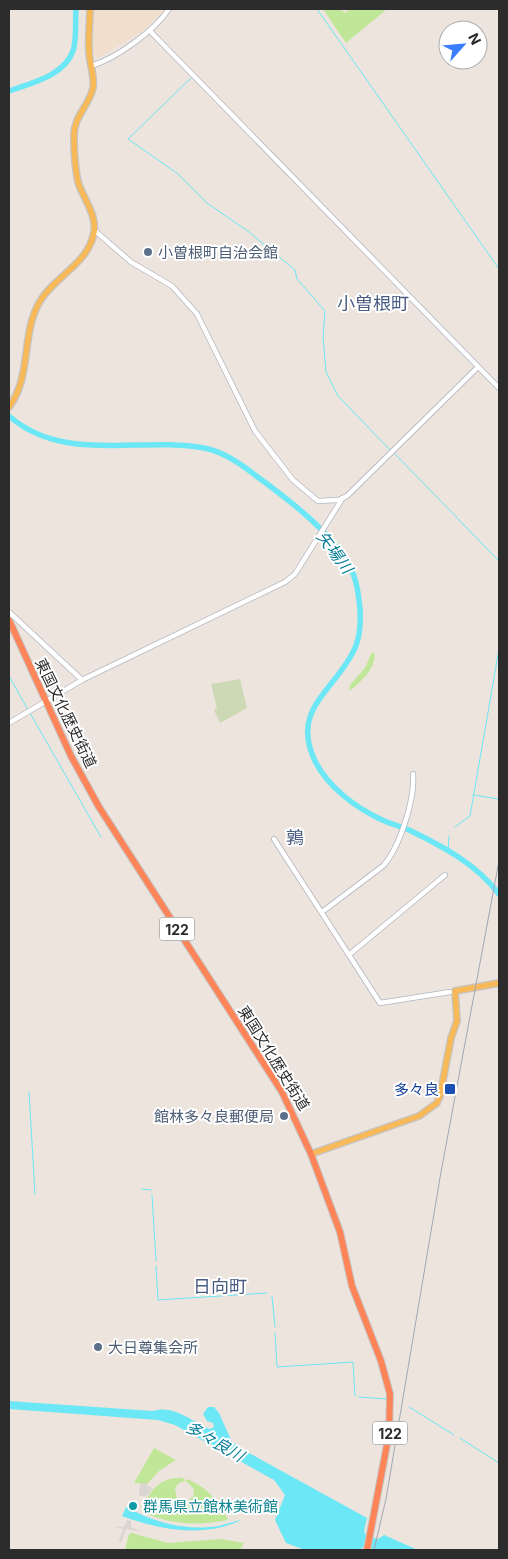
<svg xmlns="http://www.w3.org/2000/svg" width="508" height="1559" viewBox="0 0 508 1559" font-family="Inter,'Noto Sans JP',sans-serif">
	<style>
		.education { fill: #f0dfcc }
		.green { fill: #c0e798 }
		.cemetery { fill: #ccd9b4 }
		.plaza { fill: #dad5d1 }
		.water { fill: #6ce7f5 }
		.lines { fill: none; stroke-linecap: round; stroke-linejoin: round }
		.stream { stroke: #6ce7f5; stroke-width: 1 }
		.river { stroke: #6ce7f5; stroke-width: 5.5 }
		.minor-casing { stroke: #b2b6c0; stroke-width: 6 }
		.major-casing { stroke: #c4c4c4; stroke-width: 8 }
		.highway-casing { stroke: #c4c4c4; stroke-width: 8 }
		.minor { stroke: #fff; stroke-width: 4.5 }
		.major { stroke: #f8b959; stroke-width: 5.5 }
		.highway { stroke: #ff8558; stroke-width: 6 }
		.rail { stroke: #a0a7b7; stroke-width: 1 }
		.service-dot { fill: #5c6f8a; stroke: #fff; stroke-width: 2 }
		.transit-dot { fill: #1a4fb4; stroke: #fff; stroke-width: 2 }
		.culture-dot { fill: #0f9aa8; stroke: #fff; stroke-width: 2 }
		.labels { text-anchor: middle; dominant-baseline: central; stroke-width: 4; stroke-linejoin: round; paint-order: stroke }
		.shield { fill: #fff; stroke: #6b6b6b; stroke-width: 1 }
		.shield-label { font-size: 14px; font-weight: bold; fill: #2c2c2c }
		.service-label { font-size: 15px; fill: #4e5e75; stroke: #fff; text-anchor: start }
		.street-label { font-size: 15px; fill: #2c2c2c; stroke: #fff }
		.transit-label { font-size: 15px; fill: #164399; stroke: #fff; text-anchor: end }
		.culture-label { font-size: 15px; fill: #0d838f; stroke: #fff; text-anchor: start }
		.water-label { font-size: 16px; font-style: italic; fill: #077d97; stroke: #fff }
		.quarter-label { font-size: 18px; fill: #495c80; stroke: #fff }
	</style>
	<rect width="100%" height="100%" fill="#eee4de"/>
	<polygon class="education" points="93,9 165,9 144,30 98,58 91,53"/>
	<g class="green">
		<polygon points="323,9 339,9 346,13 349,9 387,9 346,43"/>
		<path d="M374,652C378,667 360,683 349,691L350,685L365,668L371,654Z"/>
		<polygon points="154,1448 176,1460 159,1471 147,1484 134,1483"/>
		<path d="M183,1478L185,1481L179,1483L175,1488L177,1499L185,1502L193,1497L194,1489L186,1481V1479L189,1480C208,1488 220,1502 228,1520C198,1526 169,1525 141,1511C148,1492 161,1476 183,1478Z"/>
		<polygon points="132,1533 168,1543 221,1539 244,1543 240,1550 125,1550 129,1534"/>
	</g>
	<polygon class="cemetery" points="240,679 247,708 220,723 214,710 217,708 211,684"/>
	<g class="plaza">
		<polygon points="140,1483 148,1484 147,1486 153,1488 147,1496 139,1496"/>
		<polygon points="127,1520 131,1521 131,1527 144,1532 126,1529 121,1543 119,1541 123,1529 115,1527 124,1527"/>
	</g>
	<g class="water">
		<path d="M9,1401L153,1411C174,1404 192,1422 210,1429L214,1427L213,1423L207,1421L203,1414L208,1407H214L219,1413L232,1442L249,1453L367,1518L364,1531L366,1536L378,1539L384,1535L418,1550H377L364,1546L360,1550H305L286,1543L275,1520L285,1495L274,1480L175,1425L158,1420L9,1409Z"/>
		<path d="M126,1507C156,1523 185,1531 219,1526C227,1524 235,1521 242,1520C203,1538 160,1530 122,1516Z"/>
	</g>
	<g class="lines">
		<g class="stream">
			<polyline points="317,9 499,269"/>
			<polyline points="191,78 128,139 178,174 207,203 249,232 295,270 297,279 325,311 323,337 326,372 338,396 391,451"/>
			<polyline points="394,453 499,561"/>
			<polyline points="9,676 28,710"/>
			<polyline points="30,713 101,837"/>
			<polyline points="473,795 499,799"/>
			<polyline points="455,827 470,816 499,649"/>
			<polyline points="448,850 449,836"/>
			<polyline points="29,1092 35,1194"/>
			<polyline points="142,1189 151,1190"/>
			<polyline points="152,1195 156,1261"/>
			<polyline points="156,1266 158,1300 267,1293"/>
			<polyline points="272,1296 275,1327"/>
			<polyline points="275,1333 277,1367 353,1362 355,1396"/>
			<polyline points="359,1397 386,1399"/>
			<polyline points="409,1407 454,1435"/>
			<polyline points="460,1438 499,1463"/>
		</g>
		<g class="river">
			<path d="M9,91C31,83 64,76 73,51C77,39 75,22 76,9"/>
			<path d="M9,416C64,464 139,436 204,448C222,451 241,464 255,475C288,499 340,538 354,576C358,587 359,598 360,609C361,624 360,641 352,654C331,693 291,711 315,761C328,787 355,807 380,819C390,824 401,826 411,831C444,847 476,864 499,894"/>
		</g>
		<defs>
			<g id="minor">
				<polyline points="150,31 499,388"/>
				<path d="M91,66C117,58 154,31 169,9"/>
				<polyline points="94,230 131,262 172,286 197,314 255,431 293,480 318,501 338,500 347,496 478,367"/>
				<polyline points="9,612 82,680"/>
				<polyline points="9,723 82,680 285,582 295,574 342,499"/>
				<polyline points="274,839 380,1003 450,992"/>
				<path d="M322,912L383,866C400,847 415,799 413,774"/>
				<polyline points="350,954 445,875"/>
			</g>
			<g id="major">
				<path d="M9,407C32,376 21,335 39,303C53,277 89,264 94,232C97,215 83,198 78,182C75,168 74,151 74,137C73,117 89,106 93,88C95,75 89,63 89,50C88,37 90,23 90,9"/>
				<polyline points="311,1154 419,1116 437,1103 440,1096 451,1038 457,1021 455,991 499,983"/>
			</g>
			<polyline id="highway" points="9,620 71,756 99,807 282,1092 311,1154 340,1232 352,1286 381,1361 390,1394 389,1434 367,1550"/>
		</defs>
		<use href="#minor" class="minor-casing"/>
		<use href="#major" class="major-casing"/>
		<use href="#highway" class="highway-casing"/>
		<use href="#minor" class="minor"/>
		<use href="#major" class="major"/>
		<use href="#highway" class="highway"/>
		<polyline class="rail" points="374,1550 386,1499 441,1172 499,861"/>
	</g>
	<g class="service-dot">
		<circle cx="148" cy="252" r="5"/>
		<circle cx="284" cy="1116" r="5"/>
		<circle cx="98" cy="1347" r="5"/>
	</g>
	<rect class="transit-dot" x="444" y="1083" width="12" height="12" rx="2.5"/>
	<circle class="culture-dot" cx="133" cy="1506" r="5"/>
	<g class="labels">
		<g class="shield">
			<rect x="159.5" y="917.5" width="35" height="23" rx="4"/>
			<rect x="372.5" y="1421.5" width="35" height="23" rx="4"/>
		</g>
		<g class="shield-label">
			<text x="177" y="929">122</text>
			<text x="390" y="1433">122</text>
		</g>
		<g class="service-label">
			<text x="158" y="252">小曽根町自治会館</text>
			<text x="274" y="1116" text-anchor="end">館林多々良郵便局</text>
			<text x="108" y="1347">大日尊集会所</text>
		</g>
		<g class="street-label">
			<text transform="translate(66 713) rotate(64)">東国文化歴史街道</text>
			<text transform="translate(274 1058) rotate(58)">東国文化歴史街道</text>
		</g>
		<g class="transit-label">
			<text x="439" y="1089">多々良</text>
		</g>
		<g class="culture-label">
			<text x="143" y="1506">群馬県立館林美術館</text>
		</g>
		<g class="water-label">
			<text transform="translate(335 552) rotate(53)">矢場川</text>
			<text transform="translate(215 1441) rotate(30)">多々良川</text>
		</g>
		<g class="quarter-label">
			<text x="373" y="303">小曽根町</text>
			<text x="295" y="837">鶉</text>
			<text x="220" y="1286">日向町</text>
		</g>
	</g>
	<rect width="508" height="1559" fill="none" stroke="#2c2c2c" stroke-width="20"/>
	<g transform="translate(463 45) rotate(63)"><circle r="24" fill="#ffffff" stroke="#ababab"/>
	<path d="M0-4L9 19L0 12L-9 19Z" fill="#3a7eff"/>
	<text y="-8" font-size="14" font-weight="bold" text-anchor="middle" fill="#2c2c2c">N</text>
	</g>
</svg>
